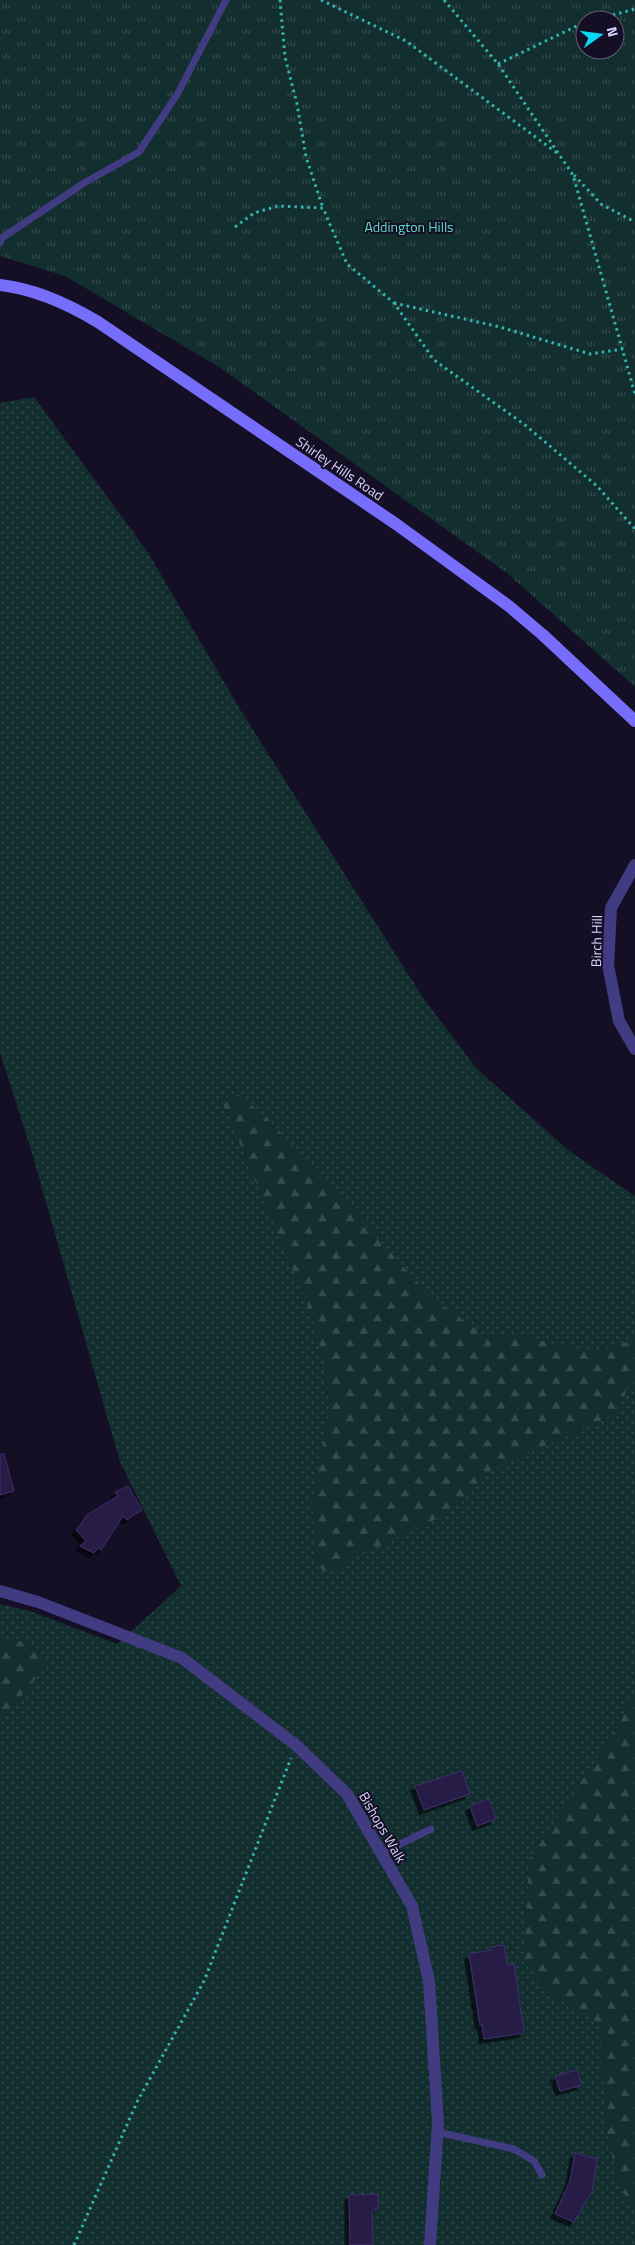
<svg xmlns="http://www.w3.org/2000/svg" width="635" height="2245" viewBox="0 0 635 2245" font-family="'Titillium Web',sans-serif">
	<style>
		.grass { fill: url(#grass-dots) }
		.forest { fill: url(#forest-firs) }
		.park { fill: url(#park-tufts); fill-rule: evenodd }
		.building { fill: #261c45; stroke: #3e2f70; filter: url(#shadow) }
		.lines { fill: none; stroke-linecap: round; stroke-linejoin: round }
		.path { stroke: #32b4b0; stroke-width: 3; stroke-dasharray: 2.5 4; stroke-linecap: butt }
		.lane { stroke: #413c82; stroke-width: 7 }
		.street { stroke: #413c82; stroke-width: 12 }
		.secondary { stroke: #766efb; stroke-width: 12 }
		.labels { text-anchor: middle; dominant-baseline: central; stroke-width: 4; stroke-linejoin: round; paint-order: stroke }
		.park-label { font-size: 14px; fill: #62dcc2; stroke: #140f25 }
		.street-label { font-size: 14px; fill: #dad4fe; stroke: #140f25 }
	</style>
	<defs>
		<pattern id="grass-dots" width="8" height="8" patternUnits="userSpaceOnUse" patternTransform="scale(1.25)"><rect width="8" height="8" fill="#122e2e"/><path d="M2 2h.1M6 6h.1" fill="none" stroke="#344b4d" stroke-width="1.8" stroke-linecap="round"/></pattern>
		<pattern id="forest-firs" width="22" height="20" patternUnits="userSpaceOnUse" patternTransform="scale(1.25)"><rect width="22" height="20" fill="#122e2e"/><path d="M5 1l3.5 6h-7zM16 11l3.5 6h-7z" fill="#344b4d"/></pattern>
		<pattern id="park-tufts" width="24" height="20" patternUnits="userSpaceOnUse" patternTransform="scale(1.25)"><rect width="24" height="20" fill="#122e2e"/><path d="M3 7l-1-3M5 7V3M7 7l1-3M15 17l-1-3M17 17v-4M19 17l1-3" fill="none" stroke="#344b4d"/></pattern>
		<filter id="shadow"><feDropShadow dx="-4.5" dy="4.5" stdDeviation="0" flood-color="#0009"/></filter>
	</defs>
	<rect width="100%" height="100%" fill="#140f25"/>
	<polygon class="grass" points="34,397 147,551 241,711 424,999 476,1068 568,1150 635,1196 635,2245 0,2245 0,1604 30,1611 117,1644 181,1586 120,1462 30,1146 0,1053 0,403"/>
	<g class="forest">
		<polygon points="239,1095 270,1121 432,1298 484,1335 518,1335 568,1347 600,1350 635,1340 635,1384 626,1388 624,1400 612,1415 492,1470 446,1514 351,1560 338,1569 323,1572 316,1558 312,1502 329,1410 326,1365 307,1304 221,1099"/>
		<polygon points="0,1639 31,1643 47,1663 25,1692 0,1720"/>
		<polygon points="635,1690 635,2206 630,2206 616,2175 606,2125 599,2023 547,1992 524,1958 529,1860 619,1725"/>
	</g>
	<path class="park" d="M0,0H635V687L507,573L219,367L65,276L0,256ZM585,20H615V50H585Z"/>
	<g class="building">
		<polygon points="0,1454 4,1454 14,1491 0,1495"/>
		<polygon points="128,1486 142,1510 127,1520 123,1516 101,1550 99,1548 94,1553 80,1546 86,1541 76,1530 87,1515 118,1496 115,1492"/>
		<polygon points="462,1771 470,1794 424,1810 415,1786"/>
		<polygon points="489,1799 496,1819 477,1826 470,1806"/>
		<polygon points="504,1945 507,1965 514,1964 524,2033 484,2039 482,2024 480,2025 469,1954 492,1950 491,1947"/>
		<polygon points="577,2070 582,2085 560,2091 555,2076"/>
		<polygon points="575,2153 597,2159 592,2192 574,2222 555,2214 570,2181"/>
		<polygon points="378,2194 378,2209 372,2210 373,2245 350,2245 349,2195"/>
	</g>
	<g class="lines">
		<g class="path">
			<polyline points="280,0 285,57 297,104 306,157 323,208"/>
			<polyline points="321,0 406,41 557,153"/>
			<polyline points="444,0 498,64 573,175 635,394"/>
			<polyline points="594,20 635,9"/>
			<polyline points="498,64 585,22"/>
			<polyline points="574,175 601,204 635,222"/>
			<polyline points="235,227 254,213 278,206 323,208 347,264 394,303 434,360 525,425 597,486 635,529"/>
			<polyline points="394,303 500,327 590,354 623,349"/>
			<polyline points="74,2245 137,2102 204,1981 291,1758"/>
		</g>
		<g class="lane">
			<polyline points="0,243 2,238 84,183 139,152 178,93 226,0"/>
			<polyline points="382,1853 431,1829"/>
			<polyline points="437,2132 514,2149 534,2161 542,2175"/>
		</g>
		<g class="street">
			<polyline points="635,865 611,908 608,965 619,1021 635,1049"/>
			<polyline points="0,1591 38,1602 182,1658 296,1745 347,1794 412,1906 429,1981 438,2123 430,2245"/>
		</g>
		<path class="secondary" d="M0,285C36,289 68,304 98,322L396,524L510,607L543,635L635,721"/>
	</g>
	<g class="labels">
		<g class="park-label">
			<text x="409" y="226">Addington Hills</text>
		</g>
		<g class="street-label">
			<text transform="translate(340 468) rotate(34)">Shirley Hills Road</text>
			<text transform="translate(596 941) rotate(-89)">Birch Hill</text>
			<text transform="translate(383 1827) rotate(60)">Bishops Walk</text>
		</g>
	</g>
	<g transform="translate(600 35) rotate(76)"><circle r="24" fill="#140f25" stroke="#635e7c"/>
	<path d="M0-4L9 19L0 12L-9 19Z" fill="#07d7f7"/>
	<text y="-8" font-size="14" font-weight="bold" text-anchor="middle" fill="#dad4fe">N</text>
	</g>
</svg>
